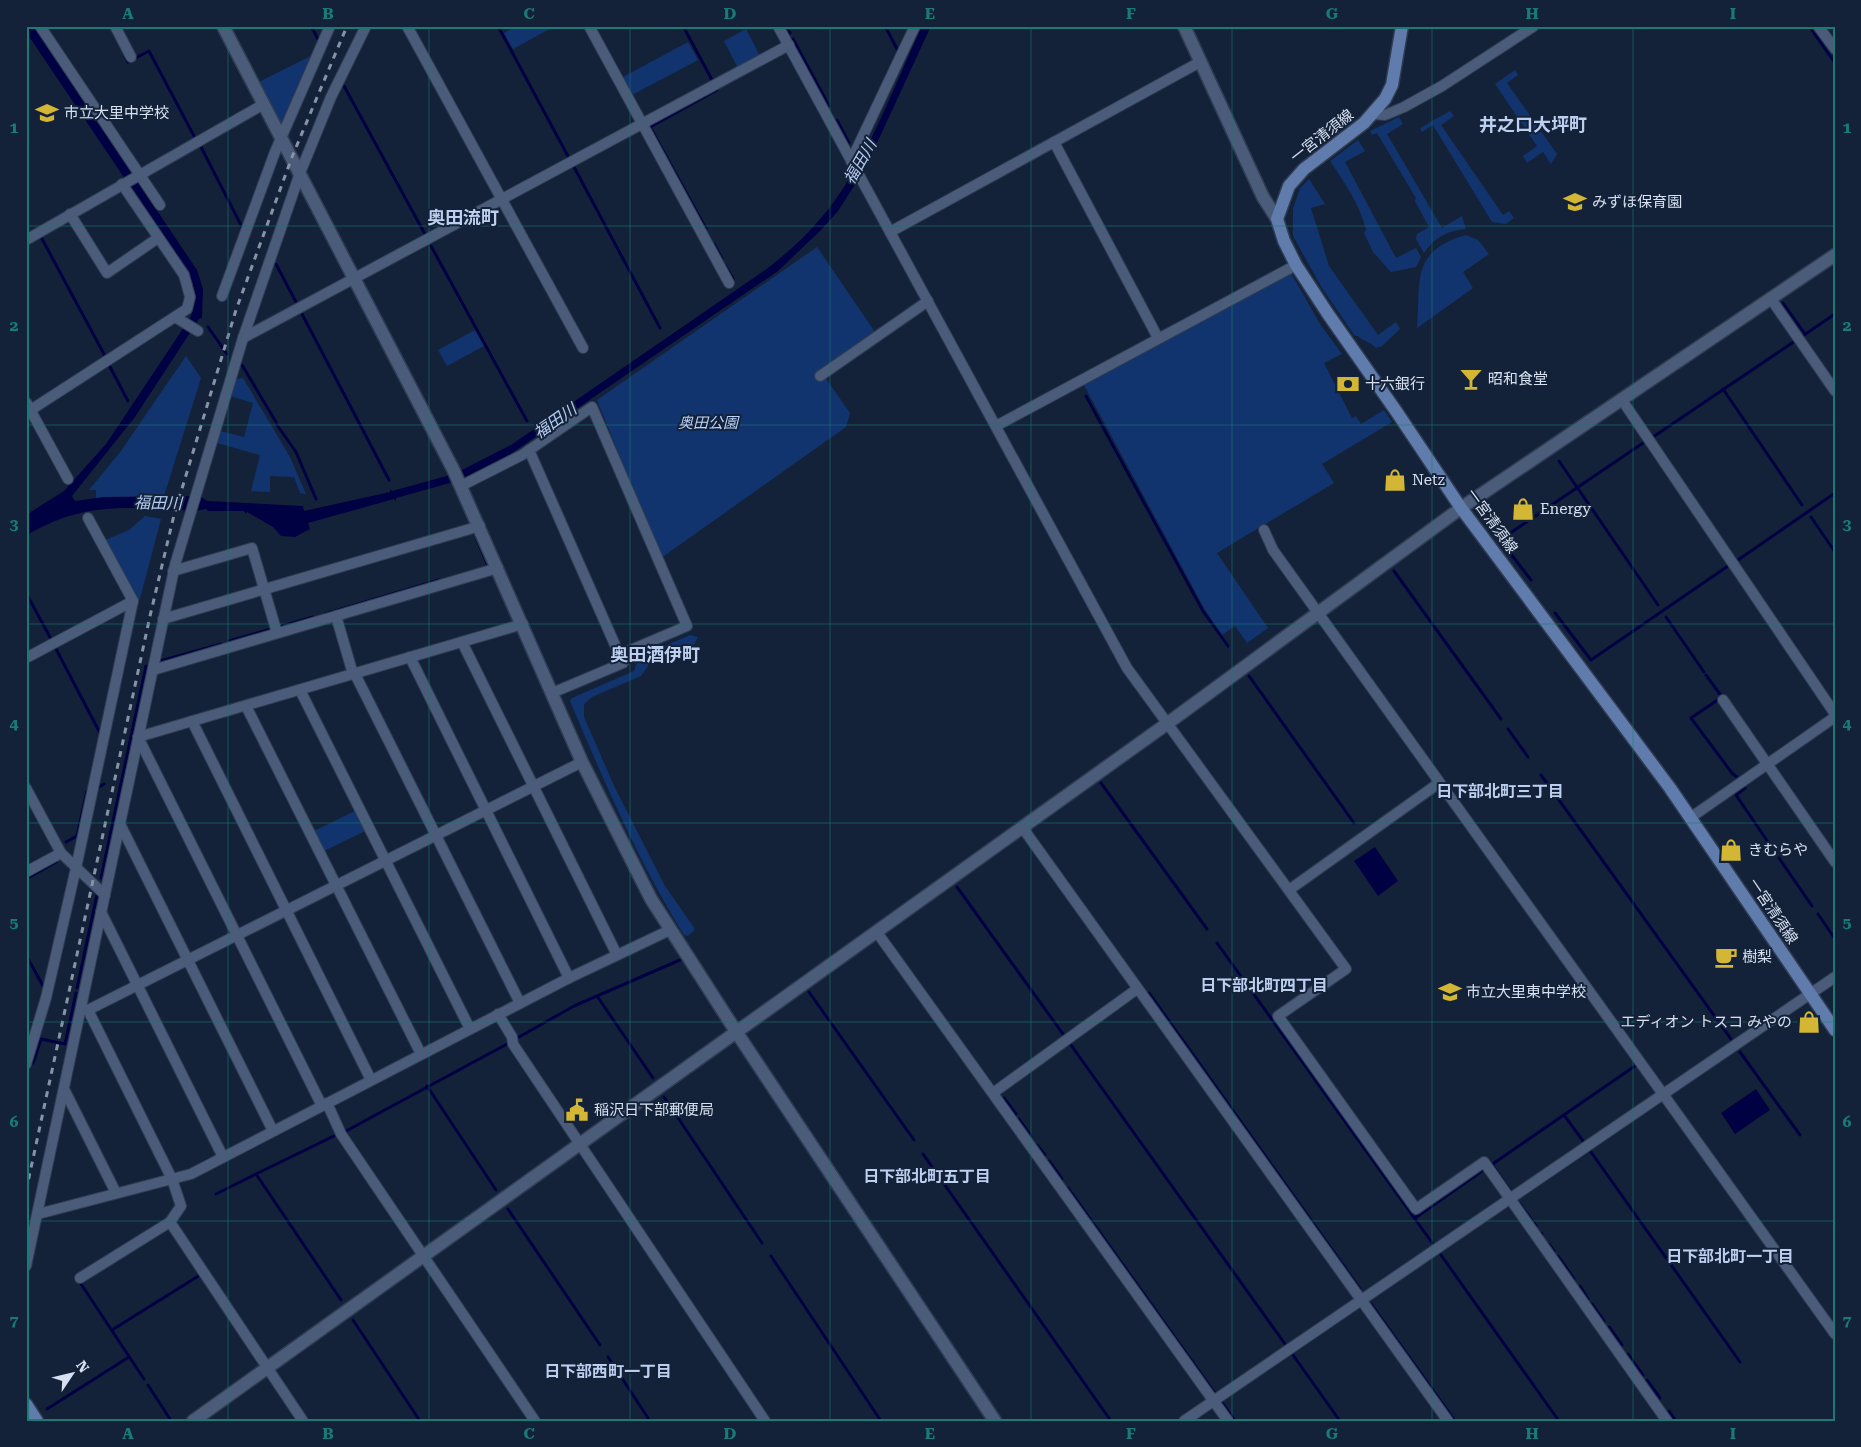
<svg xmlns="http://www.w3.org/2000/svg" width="1861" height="1447" viewBox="0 0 1861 1447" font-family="'Roboto Serif','Noto Sans JP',serif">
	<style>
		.green { fill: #11346e }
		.water { fill: #000142 }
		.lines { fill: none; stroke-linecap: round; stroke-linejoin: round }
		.stream { stroke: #000142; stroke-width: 3 }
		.minor-casing { stroke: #2f3d53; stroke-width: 12 }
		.tertiary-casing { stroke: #2f3d53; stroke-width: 15 }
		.secondary-casing { stroke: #2f3d53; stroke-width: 15 }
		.minor { stroke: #4a5c7a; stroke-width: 10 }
		.tertiary { stroke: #4a5c7a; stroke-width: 12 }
		.secondary { stroke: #5f7cac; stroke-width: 12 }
		.rail { stroke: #8893a6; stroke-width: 3; stroke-dasharray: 6 6; stroke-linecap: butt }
		.grid { fill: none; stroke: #197b74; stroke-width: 1; stroke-opacity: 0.55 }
		.labels { text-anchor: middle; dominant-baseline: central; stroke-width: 4; stroke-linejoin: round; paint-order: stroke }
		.poi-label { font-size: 15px; fill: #d6e0f0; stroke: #142239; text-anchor: start }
		.street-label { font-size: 15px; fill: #d6e0f0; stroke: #142239 }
		.park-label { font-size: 15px; font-style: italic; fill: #bad1f8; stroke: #142239 }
		.water-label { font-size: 16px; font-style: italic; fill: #b4ccf2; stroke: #142239 }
		.neighbourhood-label { font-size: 16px; font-weight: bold; fill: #bccfef; stroke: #142239 }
		.quarter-label { font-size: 18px; font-weight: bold; fill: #bccfef; stroke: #142239 }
		.neatline { fill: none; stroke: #197b74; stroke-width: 2 }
		.grid-label { font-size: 16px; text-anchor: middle; font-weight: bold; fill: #197b74 }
	</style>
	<rect width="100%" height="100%" fill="#142239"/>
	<g class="green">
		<polygon points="517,26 555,26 513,49 504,33"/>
		<polygon points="746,29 760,56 738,68 724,41"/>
		<polygon points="688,42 698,60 632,95 623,77"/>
		<polygon points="313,55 285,122 280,124 259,82"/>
		<polygon points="1515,70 1518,75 1507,83 1557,154 1551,164 1543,152 1527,163 1523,156 1537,146 1495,84"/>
		<polygon points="1450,111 1454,116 1441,125 1503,215 1509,211 1514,218 1506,224 1492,222 1433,125 1422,132 1420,128"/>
		<path d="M1399,117L1403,124L1387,134L1442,228L1462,216L1466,229C1447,231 1435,237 1424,253L1416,239L1417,234L1429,227L1415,201L1416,198L1377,133L1372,135L1370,131Z"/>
		<path d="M1358,140L1365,151L1345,162L1396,258L1416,248L1421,257L1416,267L1391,272L1373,252L1364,233L1366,230C1360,205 1345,183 1330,161Z"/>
		<path d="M1309,179L1325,204L1311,208L1329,266L1378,335L1396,322L1400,329L1382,346L1376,348C1371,342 1364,342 1358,336H1355L1322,288L1293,236V209L1300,188Z"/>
		<path d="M1466,235L1478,240L1489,254L1463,272L1473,288L1417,328C1421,281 1410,251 1466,235Z"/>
		<polygon points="817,247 875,332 820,370 850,413 846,427 661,558 597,400"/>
		<polygon points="1291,273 1320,324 1342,354 1324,363 1352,418 1356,416 1361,424 1384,410 1392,422 1322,464 1334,483 1217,553 1268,628 1247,643 1235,626 1222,635 1205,610 1084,385"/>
		<polygon points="475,330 484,346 447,366 438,350"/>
		<polygon points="186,356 201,378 164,496 96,498 96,490 89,490 121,451"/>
		<polygon points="243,378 290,457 306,494 300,493 294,477 270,476 270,492 251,491 260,455 217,443 220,431 244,437 253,403 230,396 236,379"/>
		<polygon points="145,516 161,519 139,602 105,540 129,530"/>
		<path d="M690,635L698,637L693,646L650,663L641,676L592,697L584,704V717L615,788L665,886L695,929L688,936L684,935C638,861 604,781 570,701L572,698L634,671L639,657Z"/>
		<polygon points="355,811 365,831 324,851 314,831"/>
	</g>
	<g class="water">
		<path d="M26,26H33L197,270L203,289L202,318L199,319L135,417L72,496L75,501L104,497L200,496L207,501L303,506L304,511L390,492V489L392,491L454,474L511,445L768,268C787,253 805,237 821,218C864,169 894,86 922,26H931L865,169L838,211L820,231L778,271L506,457L457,481L396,498V501L394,499L308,523L310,529L295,537L281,536L273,527L247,512L246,514L244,511H208L206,509L195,511C131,508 84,500 26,536V515L64,491L106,444L190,318C197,302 196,286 187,271L26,32Z"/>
		<polygon points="1375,847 1398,881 1378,896 1354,861"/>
		<polygon points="1756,1089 1770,1110 1735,1134 1721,1113"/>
	</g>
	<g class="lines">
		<g class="stream">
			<polyline points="311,26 318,39"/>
			<polyline points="498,26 569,158"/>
			<polyline points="683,26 712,80"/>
			<polyline points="786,26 790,33"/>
			<polyline points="885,26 897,49"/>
			<polyline points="1809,26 1835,63"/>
			<polyline points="793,39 829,106"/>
			<polyline points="125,56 128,62 149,51 194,136"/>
			<polyline points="344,86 426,236"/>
			<polyline points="837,120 849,143"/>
			<polyline points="200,145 243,229"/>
			<polyline points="574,167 660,328"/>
			<polyline points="706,229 650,127 717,90"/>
			<polyline points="41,237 105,356"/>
			<polyline points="714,244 722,259"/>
			<polyline points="431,246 527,421"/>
			<polyline points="276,264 297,304"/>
			<polyline points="725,265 733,279"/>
			<polyline points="1783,303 1805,334"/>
			<polyline points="302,314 389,480"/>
			<polyline points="208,327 227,354"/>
			<polyline points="1804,335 1835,314"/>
			<polyline points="109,365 128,401"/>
			<polyline points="242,365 276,422"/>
			<polyline points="1723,389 1802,505"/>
			<polyline points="1086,396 1203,611 1228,646"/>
			<polyline points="277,425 296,452 316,499"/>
			<polyline points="1653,437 1795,341"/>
			<polyline points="1559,461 1658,605"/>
			<polyline points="1811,517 1835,552"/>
			<polyline points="473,530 488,566 486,567"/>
			<polyline points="1738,560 1835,493"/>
			<polyline points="1394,571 1501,719"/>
			<polyline points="1531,580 1500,540 1643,443"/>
			<polyline points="26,593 51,639"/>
			<polyline points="1555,613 1591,660 1728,566"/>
			<polyline points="325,614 439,580"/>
			<polyline points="1666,617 1704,672"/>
			<polyline points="279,627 313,617"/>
			<polyline points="229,641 271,629"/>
			<polyline points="55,647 100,733"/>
			<polyline points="160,661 221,644"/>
			<polyline points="1706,675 1722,697 1691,718 1732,773 1738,778"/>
			<polyline points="1249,676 1354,823"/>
			<polyline points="1508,729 1528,757"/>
			<polyline points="1541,775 1731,1039"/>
			<polyline points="1101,783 1207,929"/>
			<polyline points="99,787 104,784"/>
			<polyline points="1745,788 1736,795 1768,842"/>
			<polyline points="66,842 77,836 87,791"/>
			<polyline points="1779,858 1812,906"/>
			<polyline points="101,878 146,666"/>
			<polyline points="26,879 56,862"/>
			<polyline points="957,887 1063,1034"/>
			<polyline points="1818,914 1835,939"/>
			<polyline points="1217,943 1433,1244"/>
			<polyline points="26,955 43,986"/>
			<polyline points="77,988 97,895"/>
			<polyline points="809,992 914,1140"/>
			<polyline points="1149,993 1360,1289"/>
			<polyline points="597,996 653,1078"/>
			<polyline points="519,1037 574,1006 680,960"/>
			<polyline points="1071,1045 1285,1344"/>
			<polyline points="1740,1052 1800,1135"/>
			<polyline points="33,1063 41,1039 65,1044 76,993"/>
			<polyline points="427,1086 496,1190"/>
			<polyline points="664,1097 762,1243"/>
			<polyline points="1004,1098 1016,1114"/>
			<polyline points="1564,1115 1583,1141"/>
			<polyline points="1019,1119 1031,1136"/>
			<polyline points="346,1131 507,1044"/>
			<polyline points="1037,1145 1045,1155"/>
			<polyline points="1591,1152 1740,1362"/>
			<polyline points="923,1154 1111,1421"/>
			<polyline points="1049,1161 1062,1179"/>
			<polyline points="256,1174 336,1135"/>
			<polyline points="1068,1188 1214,1392"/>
			<polyline points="1510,1190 1493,1166 1494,1163 1635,1066"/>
			<polyline points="216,1194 256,1174 341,1300"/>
			<polyline points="1519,1203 1536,1226"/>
			<polyline points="508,1209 600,1345"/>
			<polyline points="1415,1218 1482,1171"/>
			<polyline points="1541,1233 1542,1234"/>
			<polyline points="1549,1244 1554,1251"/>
			<polyline points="1441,1255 1559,1421"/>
			<polyline points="771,1256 881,1421"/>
			<polyline points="1558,1256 1574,1279"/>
			<polyline points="79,1281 144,1379"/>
			<polyline points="1580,1286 1588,1299"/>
			<polyline points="1371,1304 1455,1421"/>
			<polyline points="1592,1304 1604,1321"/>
			<polyline points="353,1320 420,1421"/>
			<polyline points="1609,1327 1622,1345"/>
			<polyline points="112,1330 200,1275"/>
			<polyline points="1628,1354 1643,1375"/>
			<polyline points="1293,1355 1340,1421"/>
			<polyline points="608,1357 650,1421"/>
			<polyline points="1647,1380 1660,1398"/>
			<polyline points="148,1385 170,1419"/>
			<polyline points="1222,1403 1235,1421"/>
			<polyline points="47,1409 129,1357"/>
			<polyline points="1669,1411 1676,1421"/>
		</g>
		<defs>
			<g id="minor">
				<polyline points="40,26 160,205"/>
				<polyline points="115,26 131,57"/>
				<polyline points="407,26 583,348"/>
				<polyline points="589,26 729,283"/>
				<polyline points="778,26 1127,668 1346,969 1278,1016 1416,1209 1484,1162 1667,1421"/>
				<polyline points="1818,26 1835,49"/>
				<polyline points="1374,114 1385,115 1404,107 1442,86 1534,26"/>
				<polyline points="1054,142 1158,338"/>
				<polyline points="851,161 915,26"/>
				<polyline points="70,214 107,273 158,238"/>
				<polyline points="890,232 1200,62"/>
				<polyline points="26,240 264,104"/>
				<polyline points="222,296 275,152 330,26"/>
				<polyline points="1771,299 1835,391"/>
				<polyline points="175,317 198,331"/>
				<polyline points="243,338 789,45"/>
				<polyline points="820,376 928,301"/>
				<polyline points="1622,400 1835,714"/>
				<polyline points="26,402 68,479"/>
				<polyline points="26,413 187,309 190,297 184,275 122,184"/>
				<polyline points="996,426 1296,265"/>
				<polyline points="529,450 623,663 552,693"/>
				<polyline points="461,486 522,455 592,407 687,626 619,655"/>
				<polyline points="1264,530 1273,550 1835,1334"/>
				<polyline points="173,571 252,548 277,633"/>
				<polyline points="336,616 353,674"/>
				<polyline points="163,619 480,526"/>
				<polyline points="462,642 617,955"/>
				<polyline points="410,657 569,978"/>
				<polyline points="26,658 133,601 88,518"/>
				<polyline points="153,670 498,568"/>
				<polyline points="355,674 520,1003"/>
				<polyline points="300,690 470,1029"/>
				<polyline points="1723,700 1835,862"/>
				<polyline points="246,706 421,1054"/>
				<polyline points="192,721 371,1080"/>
				<polyline points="26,788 61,853 105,895"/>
				<polyline points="1690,818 1835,717"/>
				<polyline points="120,824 273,1131"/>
				<polyline points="1022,827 1448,1421"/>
				<polyline points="26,872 61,853"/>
				<polyline points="1289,890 1439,783"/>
				<polyline points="101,912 223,1157"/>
				<polyline points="876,931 1228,1421"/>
				<polyline points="82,1009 88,1010 582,762"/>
				<polyline points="88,1010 172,1179 181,1206 170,1222 303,1421"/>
				<polyline points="498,1014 512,1037 513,1044 765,1421"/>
				<polyline points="26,1064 46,998 76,868 133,601"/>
				<polyline points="65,1091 116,1193"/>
				<polyline points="993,1093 1137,989"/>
				<polyline points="327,1103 341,1134 535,1421"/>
				<polyline points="322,1106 138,737 523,624"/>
				<polyline points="38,1214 191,1174 569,978 670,930"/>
				<polyline points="26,1266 175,565 243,338 300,173 331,97 366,26"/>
				<polyline points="80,1278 170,1222"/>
				<polyline points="1184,1421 1835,977"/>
			</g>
			<g id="tertiary">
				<polyline points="223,26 453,469 582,762 651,899 737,1033 995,1421"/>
				<polyline points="1184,26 1263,197 1277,219"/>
				<polyline points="193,1421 1168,723 1461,508 1835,255"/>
			</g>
			<g id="secondary">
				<polyline points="1402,26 1392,85 1385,99 1364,123 1304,169 1289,186 1277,219 1284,241 1296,265 1328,314 1396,411 1461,508 1670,788 1835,1030"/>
				<polyline points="26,1404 37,1421"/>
			</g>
		</defs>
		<use href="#minor" class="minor-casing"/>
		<use href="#tertiary" class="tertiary-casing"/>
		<use href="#secondary" class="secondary-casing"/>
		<use href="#minor" class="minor"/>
		<use href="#tertiary" class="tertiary"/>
		<use href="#secondary" class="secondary"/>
		<polyline class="rail" points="26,1191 150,616 174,515 236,310 292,157 347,26"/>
	</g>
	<path class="grid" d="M228,26V1421M429,26V1421M630,26V1421M830,26V1421M1031,26V1421M1232,26V1421M1432,26V1421M1633,26V1421M26,226H1835M26,425H1835M26,624H1835M26,823H1835M26,1022H1835M26,1221H1835"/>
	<defs>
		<symbol id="school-bare" viewBox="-9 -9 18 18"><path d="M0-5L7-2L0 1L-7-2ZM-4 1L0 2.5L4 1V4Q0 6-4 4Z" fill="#d4b635" stroke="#142239" stroke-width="2.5" paint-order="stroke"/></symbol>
		<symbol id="bar-bare" viewBox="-9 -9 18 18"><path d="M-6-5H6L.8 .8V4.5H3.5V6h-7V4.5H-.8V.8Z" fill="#d4b635" stroke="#142239" stroke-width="2.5" paint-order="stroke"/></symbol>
		<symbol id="bank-bare" viewBox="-9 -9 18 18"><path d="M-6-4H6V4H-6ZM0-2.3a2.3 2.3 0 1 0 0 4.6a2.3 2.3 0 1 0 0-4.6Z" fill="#d4b635" stroke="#142239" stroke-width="2.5" paint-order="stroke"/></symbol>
		<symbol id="shop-bare" viewBox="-9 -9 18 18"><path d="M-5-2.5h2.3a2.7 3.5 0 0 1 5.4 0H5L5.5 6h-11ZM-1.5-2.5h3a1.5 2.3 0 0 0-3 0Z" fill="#d4b635" stroke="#142239" stroke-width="2.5" paint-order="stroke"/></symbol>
		<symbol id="cafe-bare" viewBox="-9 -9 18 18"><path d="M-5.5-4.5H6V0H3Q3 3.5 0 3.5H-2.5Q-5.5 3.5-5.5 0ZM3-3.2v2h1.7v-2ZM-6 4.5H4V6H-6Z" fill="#d4b635" stroke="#142239" stroke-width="2.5" paint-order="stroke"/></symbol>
		<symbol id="civic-bare" viewBox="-9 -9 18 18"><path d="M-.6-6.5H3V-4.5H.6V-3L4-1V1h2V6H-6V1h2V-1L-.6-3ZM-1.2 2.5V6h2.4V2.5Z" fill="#d4b635" stroke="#142239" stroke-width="2.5" paint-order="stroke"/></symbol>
	</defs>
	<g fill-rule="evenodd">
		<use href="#school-bare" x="31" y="97" width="32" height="32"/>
		<use href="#school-bare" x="1559" y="186" width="32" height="32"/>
		<use href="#bar-bare" x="1455" y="363" width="32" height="32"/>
		<use href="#bank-bare" x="1332" y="368" width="32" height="32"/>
		<use href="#shop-bare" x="1379" y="464" width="32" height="32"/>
		<use href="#shop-bare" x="1507" y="493" width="32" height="32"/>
		<use href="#shop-bare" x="1715" y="834" width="32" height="32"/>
		<use href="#cafe-bare" x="1710" y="941" width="32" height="32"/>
		<use href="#school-bare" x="1434" y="976" width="32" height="32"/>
		<use href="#shop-bare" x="1793" y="1006" width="32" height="32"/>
		<use href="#civic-bare" x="561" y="1094" width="32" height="32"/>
	</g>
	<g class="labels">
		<g class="poi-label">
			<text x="64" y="113">市立大里中学校</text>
			<text x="1592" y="202">みずほ保育園</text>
			<text x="1488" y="379">昭和食堂</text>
			<text x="1365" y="384">十六銀行</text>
			<text x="1412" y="480">Netz</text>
			<text x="1540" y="509">Energy</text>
			<text x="1748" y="850">きむらや</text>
			<text x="1742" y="957">樹梨</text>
			<text x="1466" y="992">市立大里東中学校</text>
			<text x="1792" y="1022" text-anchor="end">エディオン トスコ みやの</text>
			<text x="594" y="1110">稲沢日下部郵便局</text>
		</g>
		<g class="street-label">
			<text transform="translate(1322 136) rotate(-38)">一宮清須線</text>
			<text transform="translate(1492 521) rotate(54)">一宮清須線</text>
			<text transform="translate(1773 911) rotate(56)">一宮清須線</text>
		</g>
		<g class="park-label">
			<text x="708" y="423">奥田公園</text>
		</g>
		<g class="water-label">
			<text transform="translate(860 162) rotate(-60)">福田川</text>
			<text transform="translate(555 421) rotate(-35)">福田川</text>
			<text transform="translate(158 503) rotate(1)">福田川</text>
		</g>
		<g class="neighbourhood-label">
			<text x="1500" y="791">日下部北町三丁目</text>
			<text x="1264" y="985">日下部北町四丁目</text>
			<text x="927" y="1176">日下部北町五丁目</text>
			<text x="1730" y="1256">日下部北町一丁目</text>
			<text x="608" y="1371">日下部西町一丁目</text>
		</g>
		<g class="quarter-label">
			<text x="1533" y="124">井之口大坪町</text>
			<text x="463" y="217">奥田流町</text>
			<text x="655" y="654">奥田酒伊町</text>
		</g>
	</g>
	<rect width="1861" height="1447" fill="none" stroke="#142239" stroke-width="55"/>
	<g transform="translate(72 1374) rotate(55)" stroke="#142239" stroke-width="4" paint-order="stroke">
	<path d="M0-4L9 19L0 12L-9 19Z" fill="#d6e0f0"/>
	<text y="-8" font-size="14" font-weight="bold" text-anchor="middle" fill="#d6e0f0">N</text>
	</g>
	<rect x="28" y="28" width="1806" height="1392" class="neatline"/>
	<g class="grid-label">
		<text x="128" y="19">A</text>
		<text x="328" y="19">B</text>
		<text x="529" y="19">C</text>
		<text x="730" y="19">D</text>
		<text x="930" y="19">E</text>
		<text x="1131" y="19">F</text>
		<text x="1332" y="19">G</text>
		<text x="1532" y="19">H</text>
		<text x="1733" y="19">I</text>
		<text x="14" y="133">1</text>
		<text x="1847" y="133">1</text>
		<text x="14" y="331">2</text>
		<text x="1847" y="331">2</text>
		<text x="14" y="530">3</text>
		<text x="1847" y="530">3</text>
		<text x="14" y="729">4</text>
		<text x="1847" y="729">4</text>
		<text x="14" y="928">5</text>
		<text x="1847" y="928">5</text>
		<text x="14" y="1127">6</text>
		<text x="1847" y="1127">6</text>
		<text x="14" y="1326">7</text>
		<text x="1847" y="1326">7</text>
		<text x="128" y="1439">A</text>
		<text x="328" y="1439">B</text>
		<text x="529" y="1439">C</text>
		<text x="730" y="1439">D</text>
		<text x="930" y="1439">E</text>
		<text x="1131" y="1439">F</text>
		<text x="1332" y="1439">G</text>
		<text x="1532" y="1439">H</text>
		<text x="1733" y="1439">I</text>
	</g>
</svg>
